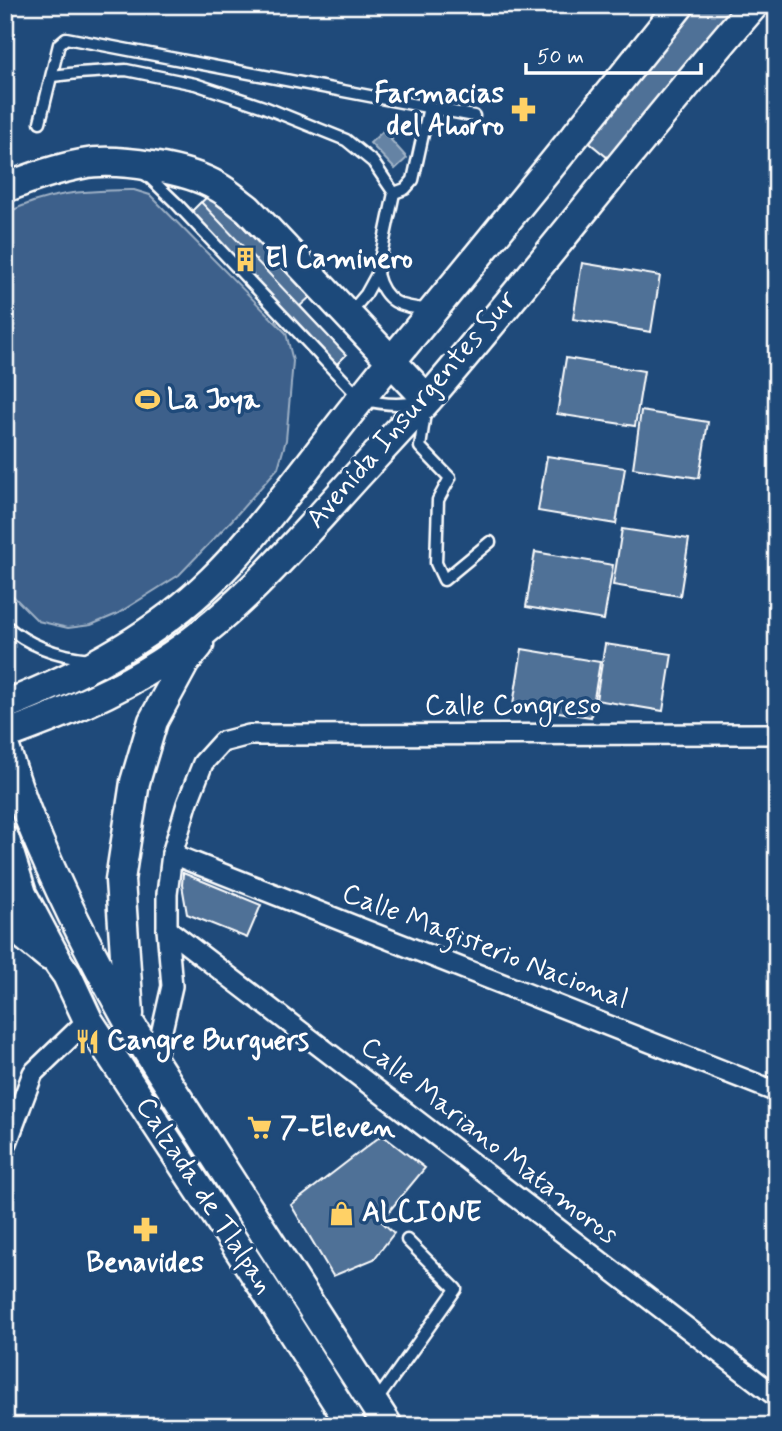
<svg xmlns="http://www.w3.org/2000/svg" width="782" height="1431" viewBox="0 0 782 1431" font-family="Mynerve,sans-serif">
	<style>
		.green { fill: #3c618b; stroke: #9eb0c5; stroke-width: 2 }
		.water { fill: #6583a4; stroke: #a3b5c8; stroke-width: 2 }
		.building { fill: #507197; stroke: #fff; stroke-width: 2 }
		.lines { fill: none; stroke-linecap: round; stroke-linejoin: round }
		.lane-casing { stroke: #fff; stroke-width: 15 }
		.street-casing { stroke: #fff; stroke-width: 24 }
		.secondary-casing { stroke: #fff; stroke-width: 33 }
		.lane { stroke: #1f4a7a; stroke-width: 10 }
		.street { stroke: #1f4a7a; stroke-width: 19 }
		.secondary { stroke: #1f4a7a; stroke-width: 28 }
		.labels { text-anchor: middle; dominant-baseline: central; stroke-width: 7; stroke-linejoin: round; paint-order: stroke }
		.poi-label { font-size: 28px; font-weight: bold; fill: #fff; stroke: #1f4a7a; text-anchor: start }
		.street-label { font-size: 28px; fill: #fff; stroke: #1f4a7a }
	</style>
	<rect width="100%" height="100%" fill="#1f4a7a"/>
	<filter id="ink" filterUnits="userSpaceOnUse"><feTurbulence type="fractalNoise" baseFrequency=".0143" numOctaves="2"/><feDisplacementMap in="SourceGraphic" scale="14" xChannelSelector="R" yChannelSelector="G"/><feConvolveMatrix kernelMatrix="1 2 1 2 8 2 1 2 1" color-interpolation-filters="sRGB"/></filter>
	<g filter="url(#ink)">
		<path class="green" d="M134,190L150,195L286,333L293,361L286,440L278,468L232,520L179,575L117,614L91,625L68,628L38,621L7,590L5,585V214C49,191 86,191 134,190Z"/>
		<polygon class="water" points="392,123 400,131 391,140 407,158 395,169 370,143"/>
		<g class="building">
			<polygon points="699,5 735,5 608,158 586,140"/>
			<polygon points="211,193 310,297 300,306 346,355 330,371 185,218"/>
			<polygon points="201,202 346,355 335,366 190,213"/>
			<polygon points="582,263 660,276 651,332 573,319"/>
			<polygon points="566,358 644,371 635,426 557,414"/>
			<polygon points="641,411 708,422 699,478 633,468"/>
			<polygon points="547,456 625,468 616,524 538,511"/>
			<polygon points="622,529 689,539 680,596 613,585"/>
			<polygon points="535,552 613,565 604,620 526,607"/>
			<polygon points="605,644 672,654 663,711 596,700"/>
			<polygon points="522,649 600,662 591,717 513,705"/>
			<polygon points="183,873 261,905 247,938 187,914 182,885"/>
			<polygon points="382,1135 425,1168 381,1221 394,1233 374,1259 333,1276 291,1205"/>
		</g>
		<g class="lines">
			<defs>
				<g id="lane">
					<polyline points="52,76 78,73 126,70 195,84 264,107 346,140 373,162 394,193 377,274 366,294 349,314"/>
					<polyline points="40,122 59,44 66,38 474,116"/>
					<path d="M143,173L149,177L175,202L361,399C380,404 397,406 416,402"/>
					<polyline points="394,193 405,189 413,180 429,107"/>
					<path d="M377,274C384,302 401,308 428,309"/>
					<polyline points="425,413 420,447 450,478 438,500 436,563 444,580 490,542"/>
					<path d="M5,625C29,646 58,656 90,659"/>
					<polyline points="375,1403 456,1289 407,1240"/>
				</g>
				<g id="street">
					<polyline points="172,854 777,1092"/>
					<polyline points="167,929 777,1397"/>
					<polyline points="155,1061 172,986 167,929 167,894 172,854 187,804 203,763 222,742 249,735 777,734"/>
					<polyline points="5,1148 33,1073 88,1020"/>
				</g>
				<g id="secondary">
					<path d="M5,188C30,178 56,169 82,164C116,157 189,169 218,187C229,193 238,202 248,209L427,399"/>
					<path d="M5,705C80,676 155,636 212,580C240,553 264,522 288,492C323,447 357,402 393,359C490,242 585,124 680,5"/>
					<path d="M5,735C58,716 112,694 160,663C234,617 297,542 356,477C380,451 404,425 428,399C539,270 642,134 754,5"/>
					<path d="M5,748C13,772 20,796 30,820C58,890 92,957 130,1024L388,1426"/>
					<polyline points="5,840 22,894 59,964 67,975 88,1020 268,1294 352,1426"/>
					<polyline points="5,920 49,956"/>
					<polyline points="129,1014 120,880 135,782 153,721 185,662 199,645"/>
				</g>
			</defs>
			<use href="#lane" class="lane-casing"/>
			<use href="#street" class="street-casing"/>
			<use href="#secondary" class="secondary-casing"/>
			<use href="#lane" class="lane"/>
			<use href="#street" class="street"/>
			<use href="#secondary" class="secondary"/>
		</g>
	</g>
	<defs>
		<symbol id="pharmacy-bare" viewBox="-9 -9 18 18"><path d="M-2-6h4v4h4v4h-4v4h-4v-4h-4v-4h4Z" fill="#ffd166" stroke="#1f4a7a" stroke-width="2.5" paint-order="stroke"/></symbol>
		<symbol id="building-bare" viewBox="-9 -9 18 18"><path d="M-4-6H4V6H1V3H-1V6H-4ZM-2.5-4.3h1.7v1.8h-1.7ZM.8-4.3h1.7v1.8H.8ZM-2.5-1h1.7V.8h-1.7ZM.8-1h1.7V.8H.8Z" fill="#ffd166" stroke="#1f4a7a" stroke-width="2.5" paint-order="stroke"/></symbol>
		<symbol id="stadium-bare" viewBox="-9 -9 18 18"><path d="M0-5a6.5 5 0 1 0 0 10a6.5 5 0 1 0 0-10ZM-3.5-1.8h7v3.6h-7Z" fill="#ffd166" stroke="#1f4a7a" stroke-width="2.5" paint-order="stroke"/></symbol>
		<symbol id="restaurant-bare" viewBox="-9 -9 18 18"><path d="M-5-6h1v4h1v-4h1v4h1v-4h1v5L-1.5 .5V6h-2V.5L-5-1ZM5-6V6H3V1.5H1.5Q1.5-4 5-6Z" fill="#ffd166" stroke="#1f4a7a" stroke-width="2.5" paint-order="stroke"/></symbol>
		<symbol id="supermarket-bare" viewBox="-9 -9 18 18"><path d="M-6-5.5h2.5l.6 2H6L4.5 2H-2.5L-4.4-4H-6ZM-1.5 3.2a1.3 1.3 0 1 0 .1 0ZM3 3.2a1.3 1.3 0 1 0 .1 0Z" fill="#ffd166" stroke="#1f4a7a" stroke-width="2.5" paint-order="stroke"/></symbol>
		<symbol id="shop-bare" viewBox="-9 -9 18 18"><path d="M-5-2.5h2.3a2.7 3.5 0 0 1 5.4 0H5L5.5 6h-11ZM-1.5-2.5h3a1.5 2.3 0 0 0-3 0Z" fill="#ffd166" stroke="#1f4a7a" stroke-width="2.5" paint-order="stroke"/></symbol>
	</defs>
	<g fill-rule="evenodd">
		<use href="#pharmacy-bare" x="506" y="92" width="35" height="35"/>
		<use href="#building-bare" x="228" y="242" width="35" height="35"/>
		<use href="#stadium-bare" x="130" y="382" width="35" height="35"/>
		<use href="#restaurant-bare" x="70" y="1024" width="35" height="35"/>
		<use href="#supermarket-bare" x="242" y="1110" width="35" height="35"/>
		<use href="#shop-bare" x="324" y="1196" width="35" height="35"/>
		<use href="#pharmacy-bare" x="128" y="1212" width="35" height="35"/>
	</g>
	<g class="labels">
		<g class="poi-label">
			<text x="504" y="94" text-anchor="end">Farmacias<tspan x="504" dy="32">del Ahorro</tspan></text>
			<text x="265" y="259">El Caminero</text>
			<text x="167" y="400">La Joya</text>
			<text x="107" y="1041">Cangre Burguers</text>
			<text x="280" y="1128">7-Eleven</text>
			<text x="362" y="1213">ALCIONE</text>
			<text x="145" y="1263" text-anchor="middle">Benavides</text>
		</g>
		<g class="street-label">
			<text transform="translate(412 410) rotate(-49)">Avenida Insurgentes Sur</text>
			<text x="513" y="706">Calle Congreso</text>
			<text transform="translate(485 947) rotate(21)">Calle Magisterio Nacional</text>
			<text transform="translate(489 1141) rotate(38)">Calle Mariano Matamoros</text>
			<text transform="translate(204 1196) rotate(57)">Calzada de Tlalpan</text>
		</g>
	</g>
	<rect width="782" height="1431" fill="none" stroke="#1f4a7a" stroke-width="28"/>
	<rect x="14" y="14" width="754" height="1403" fill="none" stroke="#fff" stroke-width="2.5" filter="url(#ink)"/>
	<path d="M526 63v10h175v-10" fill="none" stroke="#ffffff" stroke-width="3.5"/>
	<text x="537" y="63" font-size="21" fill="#ffffff" stroke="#1f4a7a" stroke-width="5" paint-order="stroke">50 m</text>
</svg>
